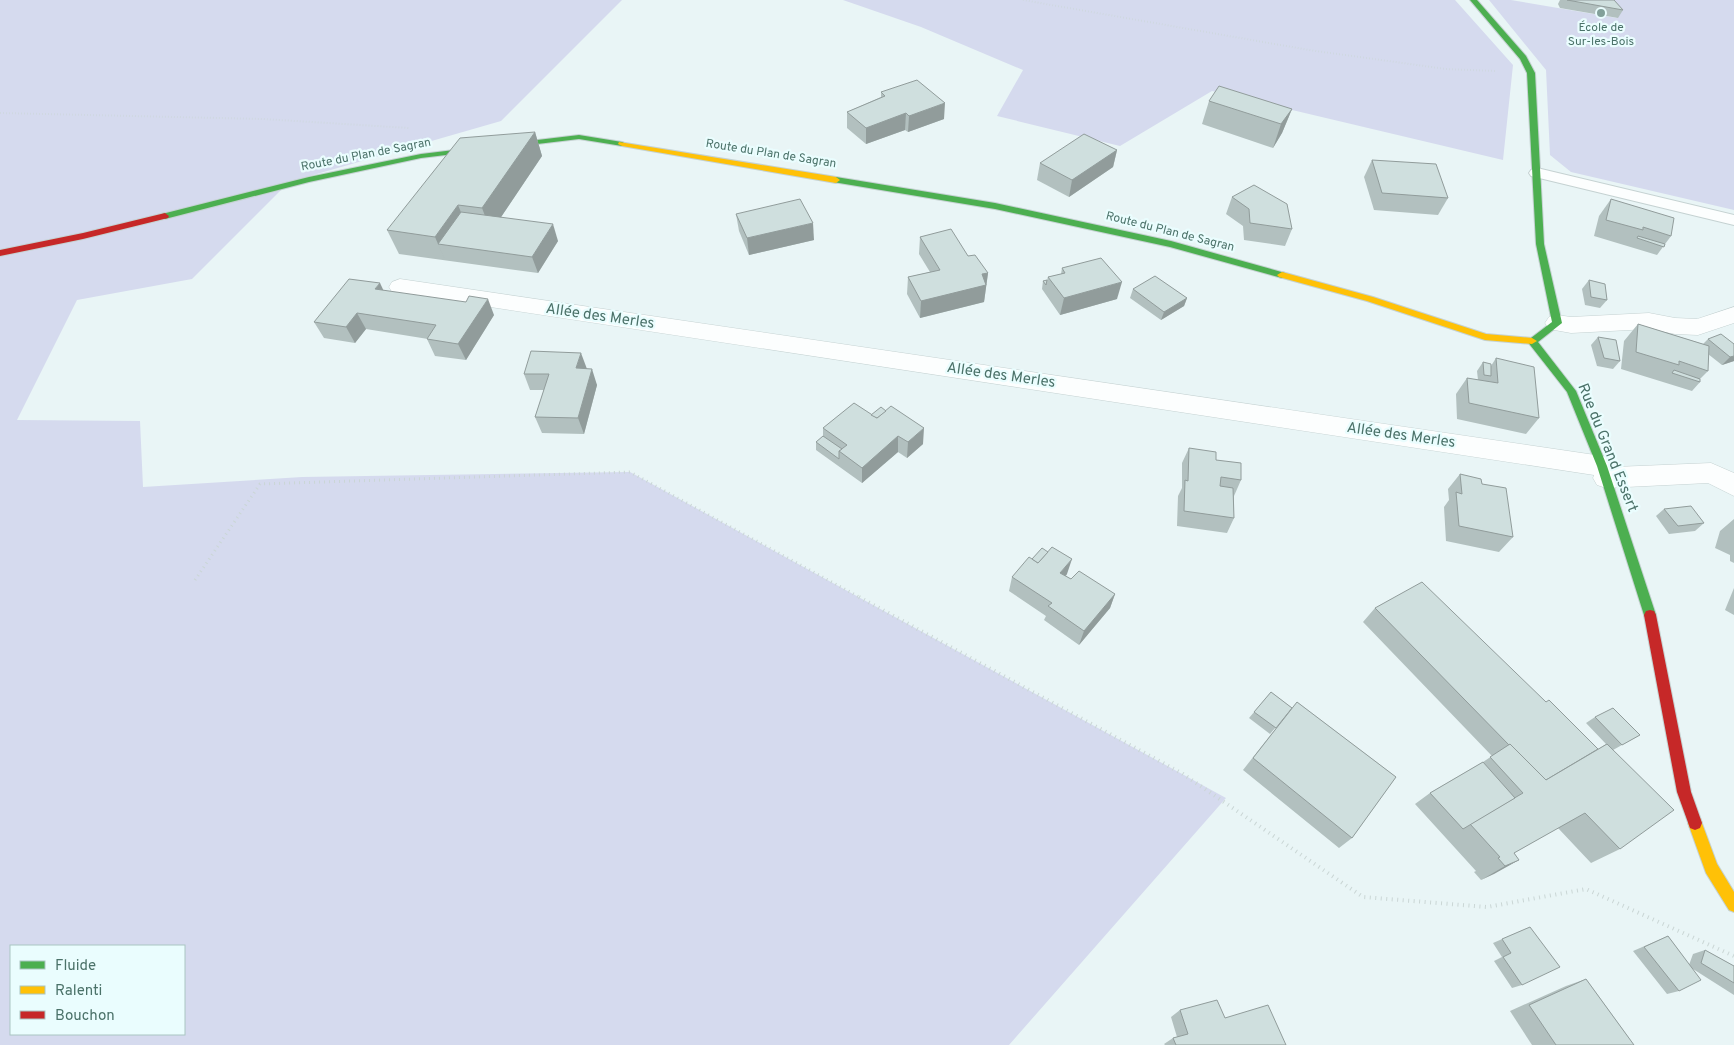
<svg xmlns="http://www.w3.org/2000/svg" width="1734" height="1045" viewBox="0 0 1734 1045" font-family="Overpass,sans-serif">
	<style>
		.green { fill: #d5daee; fill-rule: evenodd }
		.lines { fill: none; stroke-linecap: round; stroke-linejoin: round }
		.lane-casing { stroke: #c5d2d2; stroke-width: 2 }
		.street-casing { stroke: #c5d2d2; stroke-width: 1 }
		.fast-casing { stroke: #c5d2d2; stroke-width: 2 }
		.slow-casing { stroke: #c5d2d2; stroke-width: 2 }
		.jam-casing { stroke: #c5d2d2; stroke-width: 2 }
		.path-far2 { stroke: #cad6d5; stroke-width: 2; stroke-dasharray: 0.5 2.5; stroke-linecap: butt }
		.path-far1 { stroke: #cad6d5; stroke-width: 3; stroke-dasharray: 1 4; stroke-linecap: butt }
		.path { stroke: #cad6d5; stroke-width: 4; stroke-dasharray: 1 4.5; stroke-linecap: butt }
		.lane { fill: #fcfefe; fill-rule: evenodd }
		.street { fill: #fcfefe; fill-rule: evenodd }
		.fast { fill: #4caf50; fill-rule: evenodd }
		.slow { fill: #ffc107; fill-rule: evenodd }
		.jam { fill: #c62828; fill-rule: evenodd }
		.wall { fill: #b2c0bf }
		.shaded-wall { fill: #919c9b }
		.building { fill: #cfdfde; stroke: #919c9b }
		.poi-dot { fill: #82a09a; stroke: #eafdfe; stroke-width: 2 }
		.labels { text-anchor: middle; dominant-baseline: central; stroke-width: 4.5; stroke-linejoin: round; paint-order: stroke }
		.far-poi-label { font-size: 12px; fill: #4b7269; stroke: #eafdfe }
		.far-street-label { font-size: 12px; fill: #4b7269; stroke: #eafdfe }
		.street-label { font-size: 15px; fill: #4b7269; stroke: #eafdfe }
	</style>
	<rect width="100%" height="100%" fill="#e9f5f6"/>
	<g class="green">
		<path d="M0,0H622L501,121L289,182L192,279L77,300L17,420L140,421L143,487L302,477L630,472L1226,798L1009,1045H0ZM11,946H184V1034H11Z"/>
		<polygon points="843,0 1455,0 1513,65 1503,160 1212,91 1120,146 997,116 1023,70 921,27"/>
		<polygon points="1489,0 1511,0 1617,18 1602,0 1734,0 1734,210 1571,172 1550,155 1546,70"/>
	</g>
	<g class="lines">
		<defs>
			<polygon id="lane" points="1537,168 1734,215 1734,225 1531,176 1529,173 1531,170"/>
			<g id="street">
				<polygon points="400,279 1602,456 1611,459 1615,467 1711,463 1734,473 1734,496 1708,483 1606,488 1597,485 1593,478 1594,475 392,292 389,287 392,282"/>
				<polygon points="1734,307 1734,323 1698,335 1675,334 1649,329 1571,333 1549,329 1545,323 1549,317 1557,315 1571,317 1649,313 1675,318 1697,319"/>
			</g>
			<g id="fast">
				<polygon points="1470,0 1477,0 1526,56 1535,73 1544,244 1562,323 1538,342 1576,391 1607,466 1656,615 1654,619 1650,620 1646,619 1644,615 1597,466 1567,392 1527,341 1552,322 1536,244 1527,73 1520,59"/>
				<polygon points="579,135 622,142 626,144 622,146 579,139 421,158 309,182 165,219 161,216 162,214 309,177 421,154"/>
				<polygon points="836,177 995,203 1171,241 1285,273 1287,275 1282,278 1170,247 995,209 833,182 832,180"/>
			</g>
			<g id="slow">
				<polygon points="619,142 836,177 840,180 836,183 622,146 618,144"/>
				<polygon points="1282,272 1373,297 1486,334 1532,338 1537,341 1532,344 1485,340 1367,301 1279,277 1277,275"/>
				<polygon points="1695,816 1700,818 1717,864 1734,892 1734,912 1729,910 1706,873 1688,823 1690,818"/>
			</g>
			<g id="jam">
				<polygon points="165,213 169,216 168,218 83,239 0,256 0,250 83,233"/>
				<polygon points="1650,610 1654,611 1656,615 1691,792 1702,823 1700,828 1695,830 1690,828 1677,792 1644,615 1646,611"/>
			</g>
		</defs>
		<use href="#lane" class="lane-casing"/>
		<use href="#street" class="street-casing"/>
		<use href="#fast" class="fast-casing"/>
		<use href="#slow" class="slow-casing"/>
		<use href="#jam" class="jam-casing"/>
		<g class="path-far2">
			<polyline points="1023,0 1309,50 1446,69 1495,71"/>
			<polyline points="0,113 263,119 409,128"/>
		</g>
		<polyline class="path-far1" points="195,580 260,484 630,472 861,598"/>
		<polyline class="path" points="859,597 1183,774 1363,897 1487,907 1586,889 1734,956"/>
		<use href="#lane" class="lane"/>
		<use href="#street" class="street"/>
		<use href="#fast" class="fast"/>
		<use href="#slow" class="slow"/>
		<use href="#jam" class="jam"/>
	</g>
	<g class="wall">
		<polygon points="1560,0 1614,0 1623,10 1618,18 1560,8 1558,4"/>
		<polygon points="881,92 944,119 908,132 905,130 866,144 847,128 847,112 881,97"/>
		<polygon points="1209,101 1292,109 1282,133 1273,148 1202,124"/>
		<polygon points="535,132 542,156 501,217 558,241 538,273 399,254 387,230"/>
		<polygon points="1117,150 1113,167 1069,197 1037,180 1040,163"/>
		<polygon points="1372,160 1448,198 1438,215 1374,210 1364,177"/>
		<polygon points="1232,197 1292,229 1285,246 1244,240 1243,226 1226,214"/>
		<polygon points="1611,199 1671,236 1657,255 1594,236 1599,216"/>
		<polygon points="736,214 814,240 749,255 739,231"/>
		<polygon points="920,237 968,256 988,273 984,302 920,318 907,294 908,277 930,272 919,254"/>
		<polygon points="1062,268 1117,299 1060,315 1042,289 1043,281 1047,280 1048,277 1061,274"/>
		<polygon points="1589,280 1607,300 1600,308 1585,305 1582,289"/>
		<polygon points="1133,289 1187,298 1184,306 1161,320 1130,298"/>
		<polygon points="383,290 494,315 466,360 435,356 427,339 428,339 366,329 355,343 324,338 314,322"/>
		<polygon points="1638,324 1703,344 1708,339 1734,344 1734,361 1722,365 1708,354 1708,371 1700,379 1700,382 1692,391 1621,369 1624,341"/>
		<polygon points="1598,337 1620,361 1613,369 1597,366 1591,345"/>
		<polygon points="1496,358 1539,418 1526,434 1457,419 1456,394 1467,378 1478,380 1477,371 1483,362 1491,366"/>
		<polygon points="586,368 597,385 584,434 542,433 535,417 544,390 530,390 524,374"/>
		<polygon points="871,415 923,444 907,458 898,452 862,483 816,450 816,442 823,436 823,428"/>
		<polygon points="1189,448 1216,460 1241,480 1234,496 1234,518 1227,533 1177,526 1178,496 1182,488 1182,463"/>
		<polygon points="1460,474 1482,484 1513,537 1499,552 1446,541 1444,507 1449,500 1448,489"/>
		<polygon points="1664,509 1704,523 1695,531 1669,534 1656,516"/>
		<polygon points="1734,519 1734,563 1730,561 1730,555 1715,548 1720,531"/>
		<polygon points="1032,559 1067,574 1066,576 1071,579 1115,594 1110,608 1079,645 1044,620 1046,616 1009,591 1012,577"/>
		<polygon points="1734,588 1734,615 1725,610"/>
		<polygon points="1375,608 1546,702 1598,749 1606,744 1586,723 1595,717 1640,735 1613,750 1620,849 1591,863 1558,828 1514,853 1519,860 1481,880 1474,872 1476,871 1415,804 1430,793 1483,762 1492,756 1363,622"/>
		<polygon points="1271,692 1292,708 1297,702 1396,777 1352,838 1339,848 1243,770 1287,714 1270,734 1249,718"/>
		<polygon points="1530,927 1522,985 1512,988 1494,961 1502,957 1493,943"/>
		<polygon points="1668,936 1689,965 1693,954 1705,950 1734,966 1734,995 1693,969 1679,991 1667,994 1633,951"/>
		<polygon points="1586,979 1634,1045 1532,1045 1510,1011 1566,986"/>
		<polygon points="1180,1010 1225,1018 1286,1045 1165,1045 1164,1044 1173,1038 1177,1037 1171,1017"/>
	</g>
	<g class="shaded-wall">
		<polygon points="945,103 944,119 908,132 909,116"/>
		<polygon points="1292,109 1282,133 1273,148 1281,124"/>
		<polygon points="906,113 905,130 866,144 866,128"/>
		<polygon points="535,132 542,156 491,232 482,208"/>
		<polygon points="1117,150 1113,167 1069,197 1072,180"/>
		<polygon points="458,205 468,229 438,244 445,260 435,237"/>
		<polygon points="813,223 814,240 749,255 747,238"/>
		<polygon points="553,224 558,241 538,273 532,257"/>
		<polygon points="988,273 984,302 920,318 921,301 982,274"/>
		<polygon points="1122,282 1117,299 1060,315 1064,298"/>
		<polygon points="380,283 388,300 375,289"/>
		<polygon points="1187,298 1184,306 1161,320 1164,312"/>
		<polygon points="488,299 494,315 466,360 458,344"/>
		<polygon points="357,313 366,329 355,343 346,327"/>
		<polygon points="581,353 587,369 576,368"/>
		<polygon points="1734,356 1734,361 1722,365 1730,357"/>
		<polygon points="592,369 597,385 584,434 578,418"/>
		<polygon points="924,428 923,444 907,458 908,442"/>
		<polygon points="898,436 898,452 862,483 862,468"/>
		<polygon points="1072,559 1067,574 1055,587 1060,573"/>
		<polygon points="1115,594 1110,608 1079,645 1084,631"/>
		<polygon points="1519,860 1494,874 1481,880 1505,866"/>
	</g>
	<g class="building">
		<polygon points="1567,0 1614,0 1623,10"/>
		<polygon points="917,80 945,103 909,116 906,113 866,128 847,112 885,96 881,92"/>
		<polygon points="1219,86 1292,109 1281,124 1209,101"/>
		<polygon points="535,132 482,208 458,205 435,237 387,230 460,138"/>
		<polygon points="1084,134 1117,150 1072,180 1040,163"/>
		<polygon points="1372,160 1436,164 1448,198 1382,193"/>
		<polygon points="1254,185 1287,204 1292,229 1250,223 1249,209 1232,197"/>
		<polygon points="800,199 813,223 747,238 736,214"/>
		<polygon points="1611,199 1674,218 1671,236 1643,227 1643,230 1606,220"/>
		<polygon points="461,212 553,224 532,257 438,244"/>
		<polygon points="951,229 968,256 975,255 988,273 982,274 986,285 921,301 908,277 940,270 920,237"/>
		<polygon points="1638,236 1665,244 1664,247 1637,238"/>
		<polygon points="1101,258 1122,282 1064,298 1048,277 1065,273 1062,268"/>
		<polygon points="1155,276 1187,298 1164,312 1133,289"/>
		<polygon points="349,279 380,283 375,289 466,302 469,296 488,299 458,344 427,339 436,325 357,313 346,327 314,322"/>
		<polygon points="1047,280 1046,285 1043,281"/>
		<polygon points="1589,280 1605,284 1607,300 1591,297"/>
		<polygon points="1638,324 1709,346 1708,371 1679,361 1679,365 1636,352"/>
		<polygon points="1721,334 1734,344 1734,356 1730,357 1708,339"/>
		<polygon points="1598,337 1616,340 1620,361 1604,358"/>
		<polygon points="531,351 581,353 576,368 592,369 578,418 535,417 549,374 524,374"/>
		<polygon points="1496,358 1534,367 1539,418 1469,403 1467,378 1498,383"/>
		<polygon points="1483,362 1491,364 1491,376 1484,375"/>
		<polygon points="1674,370 1700,379 1700,382 1672,373"/>
		<polygon points="854,403 877,418 891,406 924,428 908,442 898,436 862,468 839,451 847,445 823,428"/>
		<polygon points="881,407 886,411 877,418 871,415"/>
		<polygon points="823,436 842,449 839,451 839,459 816,442"/>
		<polygon points="1189,448 1216,452 1216,460 1241,463 1241,480 1221,477 1220,486 1233,488 1234,518 1184,511 1185,480 1188,481"/>
		<polygon points="1460,474 1481,479 1482,484 1506,488 1513,537 1459,526 1456,492 1462,494"/>
		<polygon points="1691,506 1704,523 1678,526 1664,509"/>
		<polygon points="1052,547 1072,559 1060,573 1071,579 1079,571 1115,594 1084,631 1048,606 1052,603 1012,577 1029,557 1038,563"/>
		<polygon points="1042,548 1048,552 1038,563 1032,559"/>
		<polygon points="1422,582 1546,702 1549,700 1598,749 1546,780 1510,744 1509,745 1375,608"/>
		<polygon points="1271,692 1292,708 1276,728 1254,712"/>
		<polygon points="1297,702 1396,777 1352,838 1253,758"/>
		<polygon points="1613,708 1640,735 1622,745 1595,717"/>
		<polygon points="1510,744 1546,780 1607,744 1674,810 1620,849 1585,813 1514,853 1519,860 1505,866 1498,858 1500,857 1470,824 1523,793 1490,757"/>
		<polygon points="1483,762 1515,798 1463,829 1430,793"/>
		<polygon points="1530,927 1560,967 1522,985 1503,957 1511,953 1502,939"/>
		<polygon points="1668,936 1701,980 1679,991 1644,947"/>
		<polygon points="1705,950 1734,966 1734,983 1701,963"/>
		<polygon points="1586,979 1634,1045 1556,1045 1529,1005"/>
		<polygon points="1217,1000 1225,1018 1268,1005 1286,1045 1176,1045 1173,1038 1188,1034 1180,1010"/>
	</g>
	<circle class="poi-dot" cx="1601" cy="13" r="5"/>
	<g class="labels">
		<g class="far-poi-label">
			<text x="1601" y="28">École de<tspan x="1601" dy="14">Sur-les-Bois</tspan></text>
		</g>
		<g class="far-street-label">
			<text transform="translate(771 154) rotate(9)">Route du Plan de Sagran</text>
			<text transform="translate(366 155) rotate(-11)">Route du Plan de Sagran</text>
			<text transform="translate(1170 232) rotate(14)">Route du Plan de Sagran</text>
		</g>
		<g class="street-label">
			<text transform="translate(600 317) rotate(8)">Allée des Merles</text>
			<text transform="translate(1001 376) rotate(8)">Allée des Merles</text>
			<text transform="translate(1401 436) rotate(8)">Allée des Merles</text>
			<text transform="translate(1607 448) rotate(68)">Rue du Grand Essert</text>
		</g>
	</g>
	<rect x="10" y="945" width="175" height="90" fill="#eafdfe" stroke="#aac5c2"/>
	<rect x="20" y="961" width="25" height="8" fill="#4caf50" stroke="#aac5c2"/>
	<text x="55" y="970" font-size="15" fill="#4b7269">Fluide</text>
	<rect x="20" y="986" width="25" height="8" fill="#ffc107" stroke="#aac5c2"/>
	<text x="55" y="995" font-size="15" fill="#4b7269">Ralenti</text>
	<rect x="20" y="1011" width="25" height="8" fill="#c62828" stroke="#aac5c2"/>
	<text x="55" y="1020" font-size="15" fill="#4b7269">Bouchon</text>
</svg>
